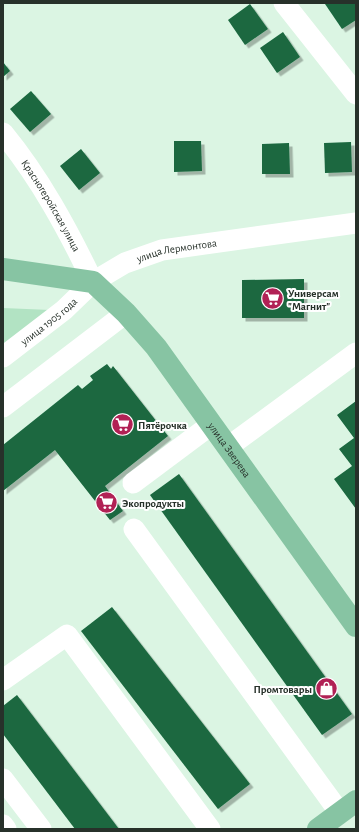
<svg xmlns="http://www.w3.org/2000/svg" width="359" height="832" viewBox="0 0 359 832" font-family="'Alegreya Sans',sans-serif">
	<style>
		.green { fill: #b2e3c3 }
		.building { fill: #1a683f; filter: url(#shadow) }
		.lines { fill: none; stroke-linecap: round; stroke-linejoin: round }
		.minor { stroke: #fff; stroke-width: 21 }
		.major { stroke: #87c4a3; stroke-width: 22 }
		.labels { text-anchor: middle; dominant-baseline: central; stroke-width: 4; stroke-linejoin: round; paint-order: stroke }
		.street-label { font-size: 11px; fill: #27312a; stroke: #fff }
		.poi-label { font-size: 11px; font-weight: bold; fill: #27312a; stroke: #fff; text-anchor: start }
	</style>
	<defs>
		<filter id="shadow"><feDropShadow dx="3.5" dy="3.5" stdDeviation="0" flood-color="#0004"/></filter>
	</defs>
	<rect width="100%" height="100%" fill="#dbf5e3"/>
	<polygon class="green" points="3,308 50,310 3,346"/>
	<g class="building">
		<polygon points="327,3 356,3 356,20 342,29 325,4"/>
		<polygon points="250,4 268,29 245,45 228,20"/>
		<polygon points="283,32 300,57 277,73 260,48"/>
		<polygon points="3,62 10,71 3,77"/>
		<polygon points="31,91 51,114 30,132 10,109"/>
		<polygon points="174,141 201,141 202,171 174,172"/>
		<polygon points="351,142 352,172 325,173 324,143"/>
		<polygon points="289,143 290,174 262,174 262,144"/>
		<polygon points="81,149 100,173 79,190 60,166"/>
		<polygon points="304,279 304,318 242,318 242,280"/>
		<polygon points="107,364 111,369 113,366 168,436 105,486 123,511 110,520 55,450 3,491 3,445 78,385 82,389 93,380 90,376"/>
		<polygon points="356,401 356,509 334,479 352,466 339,449 354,438 337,415"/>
		<polygon points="179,474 352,714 322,735 150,495"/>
		<polygon points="112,607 250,784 218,809 81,631"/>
		<polygon points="17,695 119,829 75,829 3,734 3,706"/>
	</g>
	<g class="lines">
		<g class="minor">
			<polyline points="284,3 356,94"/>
			<path id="s1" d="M3,133C40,178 68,230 93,282"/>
			<path id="s2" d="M3,357L64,310L93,282L125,263L162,250L356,223"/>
			<polyline points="3,407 126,313"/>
			<polyline points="228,447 356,353"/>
			<polyline points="133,483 212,424"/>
			<polyline points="134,529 340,813"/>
			<polyline points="3,680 67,635 210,829"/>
			<polyline points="3,779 41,829"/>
			<polyline points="3,825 6,829"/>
		</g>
		<g class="major">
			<path id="s3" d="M3,269L93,282L126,313L156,347L356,626"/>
			<polyline points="318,829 356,801"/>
		</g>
	</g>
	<defs>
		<symbol id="supermarket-disc" viewBox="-11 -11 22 22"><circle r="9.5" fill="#b12155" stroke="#fff"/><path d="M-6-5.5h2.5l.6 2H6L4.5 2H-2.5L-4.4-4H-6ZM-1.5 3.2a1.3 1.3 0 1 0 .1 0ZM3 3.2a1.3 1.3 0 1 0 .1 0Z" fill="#fff"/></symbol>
		<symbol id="shop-disc" viewBox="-11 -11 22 22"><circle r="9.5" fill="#b12155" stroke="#fff"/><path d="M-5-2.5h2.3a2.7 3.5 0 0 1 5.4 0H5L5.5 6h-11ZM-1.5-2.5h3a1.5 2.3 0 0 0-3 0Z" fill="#fff"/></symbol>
	</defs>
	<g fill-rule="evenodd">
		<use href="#supermarket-disc" x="260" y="286" width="25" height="25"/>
		<use href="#supermarket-disc" x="110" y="412" width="25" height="25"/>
		<use href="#supermarket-disc" x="94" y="490" width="25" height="25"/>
		<use href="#shop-disc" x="314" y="676" width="25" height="25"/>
	</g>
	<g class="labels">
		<g class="street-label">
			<text stroke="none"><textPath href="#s1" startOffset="87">Красногеройская улица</textPath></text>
			<text stroke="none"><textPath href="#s2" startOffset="208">улица Лермонтова</textPath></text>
			<text stroke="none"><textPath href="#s2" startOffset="58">улица 1905 года</textPath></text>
			<text stroke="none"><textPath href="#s3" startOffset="308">улица Зверева</textPath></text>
		</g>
		<g class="poi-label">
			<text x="288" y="293">Универсам<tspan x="288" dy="13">"Магнит"</tspan></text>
			<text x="138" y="425">Пятёрочка</text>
			<text x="122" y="503">Экопродукты</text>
			<text x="312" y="689" text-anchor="end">Промтовары</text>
		</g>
	</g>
	<rect width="359" height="832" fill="none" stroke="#27312a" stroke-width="8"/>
</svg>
